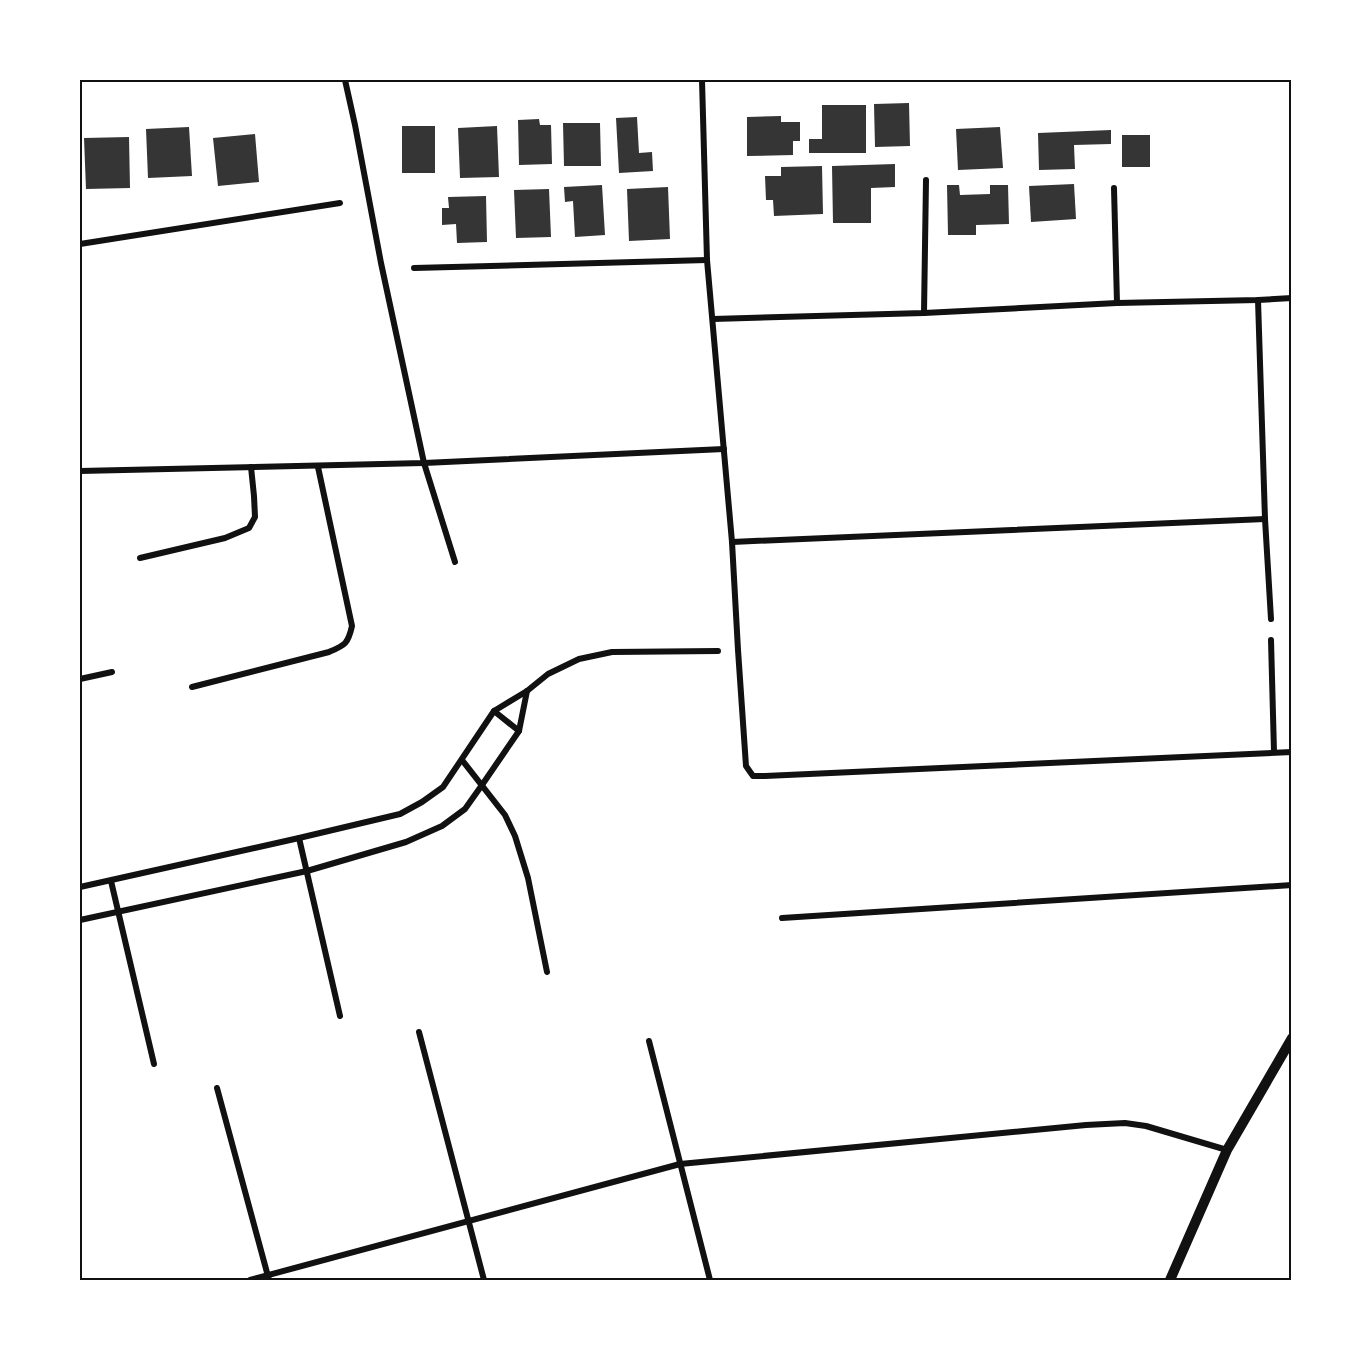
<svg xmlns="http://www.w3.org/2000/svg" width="1371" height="1360" viewBox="0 0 1371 1360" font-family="Commissioner,sans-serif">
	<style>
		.building { fill: #353535 }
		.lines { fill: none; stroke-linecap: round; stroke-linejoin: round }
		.minor { stroke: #111; stroke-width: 6 }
		.tertiary { stroke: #111; stroke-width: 10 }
		.neatline { fill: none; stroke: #111; stroke-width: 2 }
	</style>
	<rect width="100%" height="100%" fill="#fff"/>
	<g class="building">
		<polygon points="909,103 910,146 875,147 874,104"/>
		<polygon points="822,105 866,105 866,153 809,153 809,139 822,139"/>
		<polygon points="781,116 781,122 800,122 800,141 793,141 793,155 747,156 747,117"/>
		<polygon points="637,117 639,153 652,152 653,171 619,173 616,118"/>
		<polygon points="539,119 540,125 551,125 552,164 519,165 518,120"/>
		<polygon points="563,123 600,123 601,166 564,166"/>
		<rect x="402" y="126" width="33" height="47"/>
		<polygon points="497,126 499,177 460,178 458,128"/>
		<polygon points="189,127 192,176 148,178 146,129"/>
		<polygon points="1000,127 1003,168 958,170 956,129"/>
		<polygon points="1111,130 1111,144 1074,145 1075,169 1039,170 1038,133"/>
		<polygon points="255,134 259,182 218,186 213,138"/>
		<rect x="1122" y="135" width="28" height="32"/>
		<polygon points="129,137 130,188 86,189 84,138"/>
		<polygon points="895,164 895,187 871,188 871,223 833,223 832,166"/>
		<polygon points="822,166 823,214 774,216 773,200 766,200 765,176 781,176 781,167"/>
		<polygon points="1074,184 1076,219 1031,222 1029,186"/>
		<polygon points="602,185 605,235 575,237 573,201 565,202 564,187"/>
		<polygon points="947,185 959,185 960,195 990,194 990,185 1008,185 1009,224 976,225 976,235 948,235"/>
		<polygon points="668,187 670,239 629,241 627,189"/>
		<polygon points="549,189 551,237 516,238 514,190"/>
		<polygon points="486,196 487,242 457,243 456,224 442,225 442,208 449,208 448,197"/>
	</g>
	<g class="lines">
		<g class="minor">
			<polyline points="345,80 355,125 381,263 424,463 455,562"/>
			<polyline points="702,80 707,260 732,542 738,650 746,766 753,776 765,776 1292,752"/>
			<polyline points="1114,188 1117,303"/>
			<polyline points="80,244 340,203"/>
			<polyline points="414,268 707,260"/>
			<polyline points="1258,300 1265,519 1271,619"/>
			<polyline points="924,313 926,180"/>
			<polyline points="713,319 924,313 1117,303 1258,300 1292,298"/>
			<polyline points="80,471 424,463 724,449"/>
			<polyline points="732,542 1265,519"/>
			<polyline points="140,558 225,538 249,528 255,517 254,496 251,467"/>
			<polyline points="1271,640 1274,752"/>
			<polyline points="80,679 112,672"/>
			<path d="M192,687L329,652C345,645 348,644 352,626L318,467"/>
			<polyline points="494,711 519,731"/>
			<polyline points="462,760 505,815 515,836 528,878 547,972"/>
			<polyline points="299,838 340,1016"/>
			<polyline points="111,881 154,1064"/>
			<polyline points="80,887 299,838 400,814 422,802 443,787 494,711 527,691 548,674 579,659 612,652 718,651"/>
			<polyline points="782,918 1292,885"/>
			<polyline points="80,920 307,871 406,842 442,826 465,809 482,785 519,731 527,691"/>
			<polyline points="419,1032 484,1280"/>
			<polyline points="649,1041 710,1280"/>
			<polyline points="217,1088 269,1280"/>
			<polyline points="250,1280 680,1164 1086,1125 1125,1123 1146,1126 1227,1150"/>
		</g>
		<polyline class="tertiary" points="1170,1280 1227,1150 1292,1038"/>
	</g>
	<rect width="1371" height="1360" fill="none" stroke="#ffffff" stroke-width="162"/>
	<rect x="81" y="81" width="1209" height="1198" class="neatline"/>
</svg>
